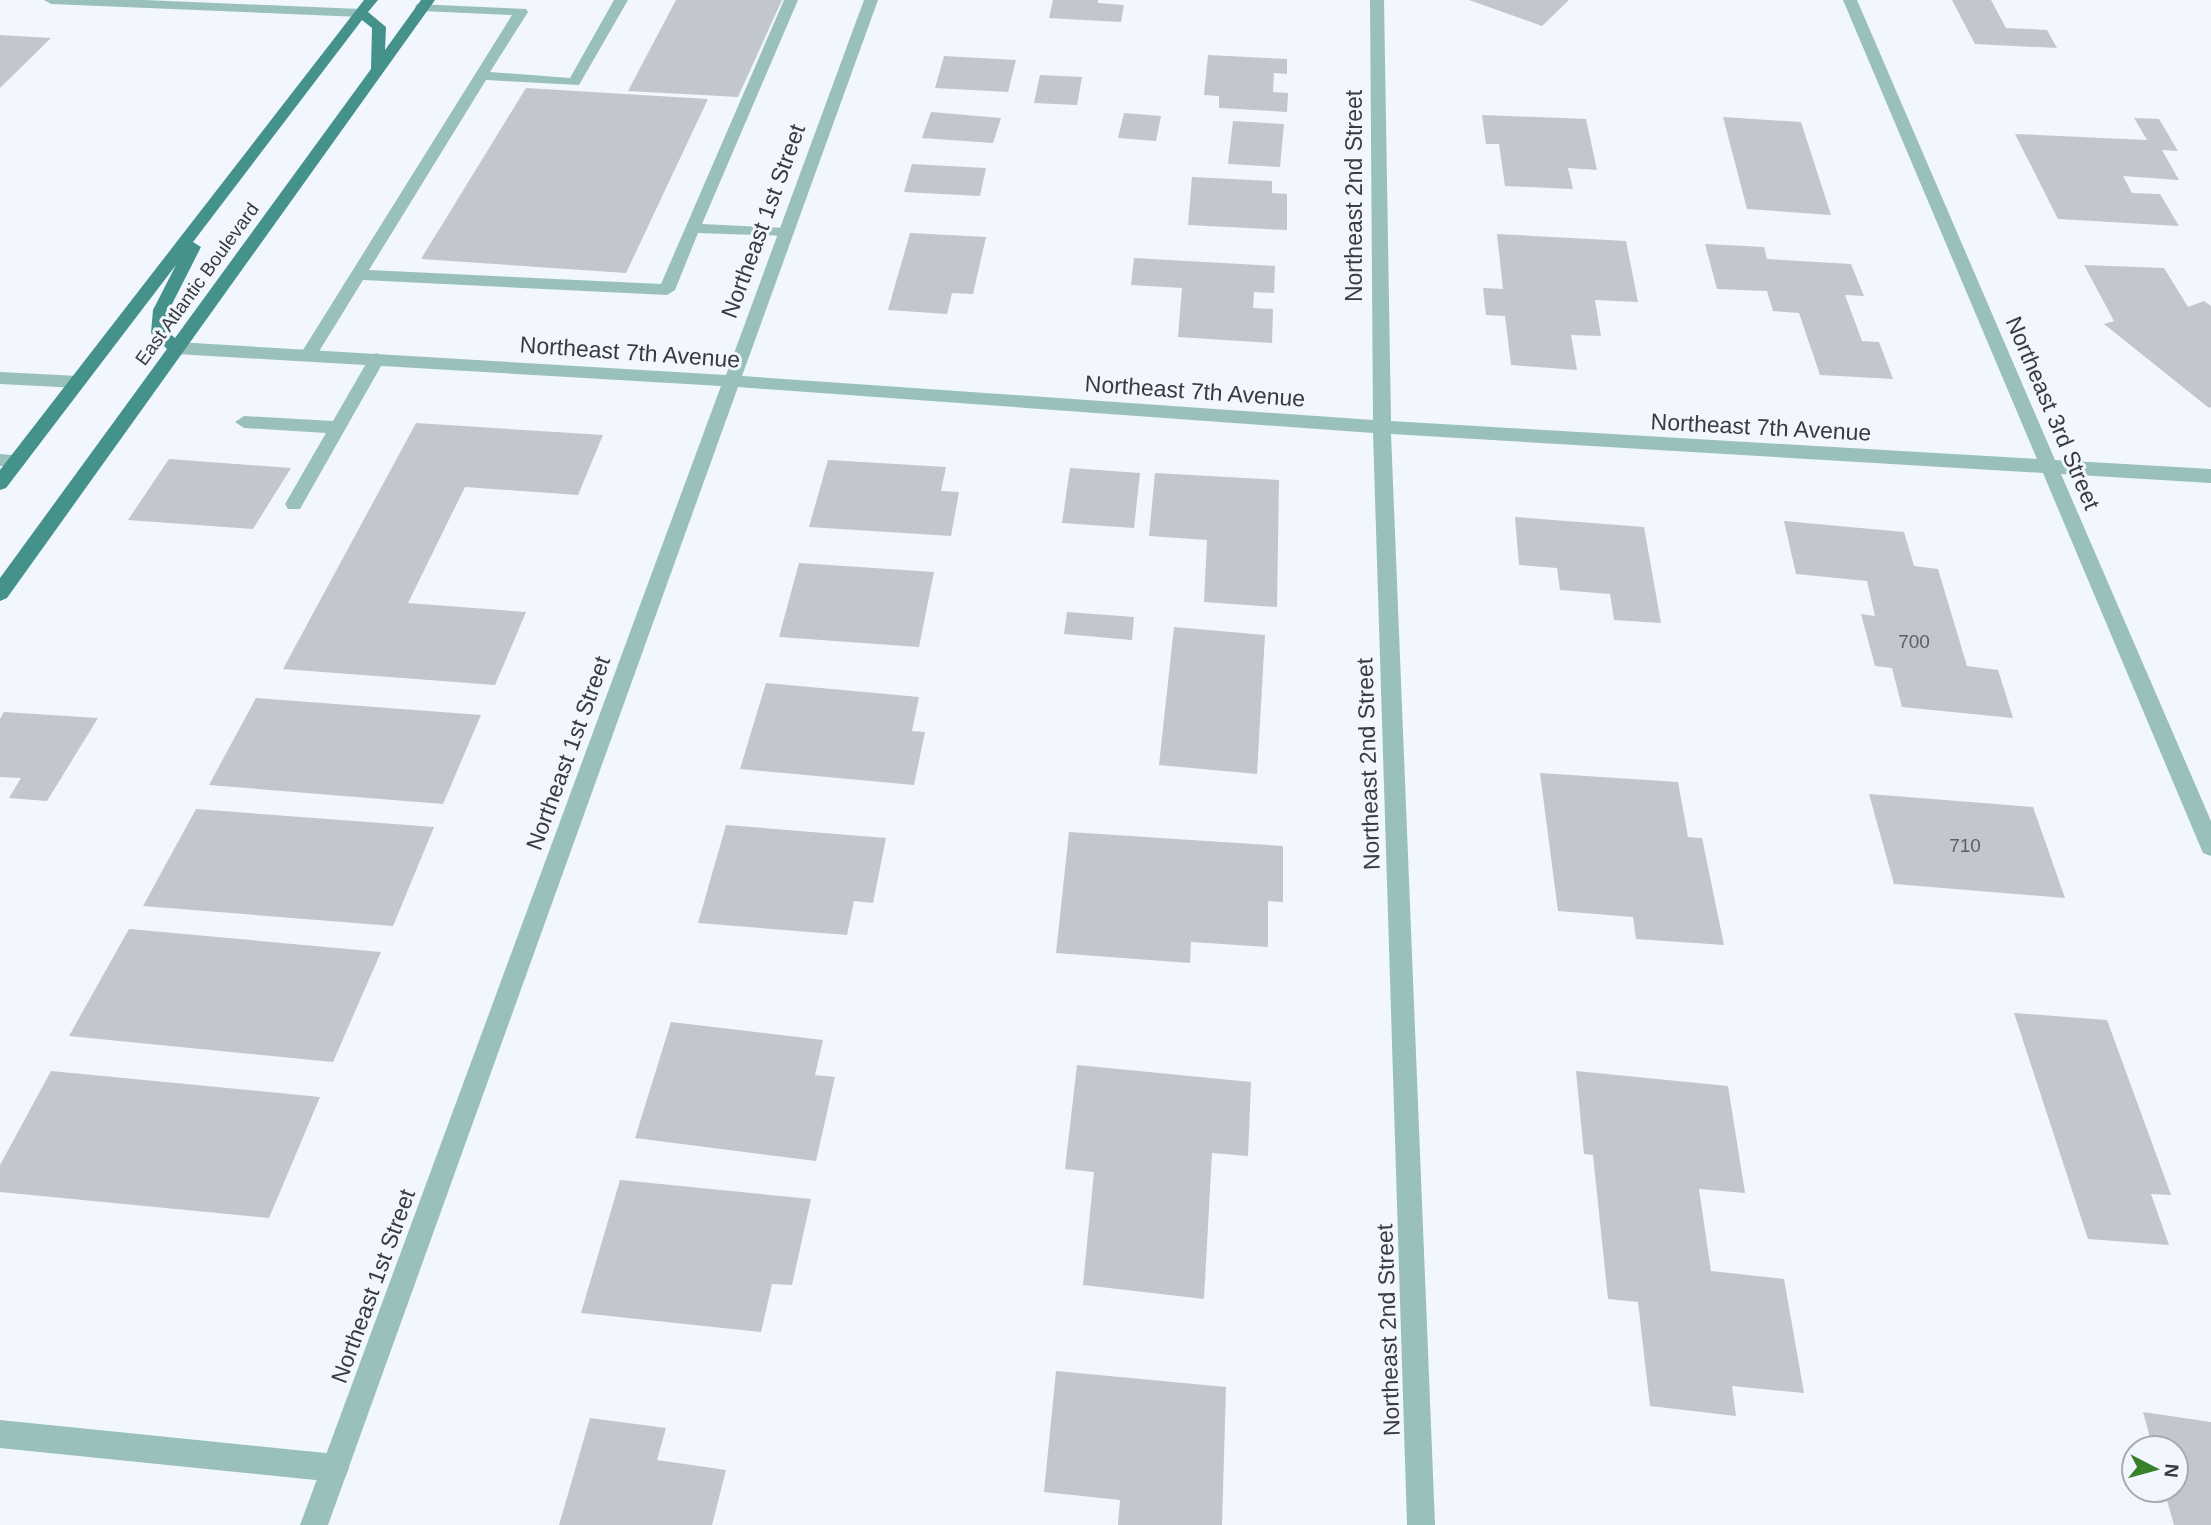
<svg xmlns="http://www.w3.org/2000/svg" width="2211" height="1525" viewBox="0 0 2211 1525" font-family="Arial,sans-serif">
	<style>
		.building { fill: #c2c7cf }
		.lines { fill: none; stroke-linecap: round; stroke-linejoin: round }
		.lane { fill: #9ac0bb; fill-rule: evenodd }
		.street { fill: #9ac0bb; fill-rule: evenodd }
		.primary { fill: #449289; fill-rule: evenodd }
		.labels { text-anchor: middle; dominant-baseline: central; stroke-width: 6; stroke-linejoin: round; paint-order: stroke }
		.far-street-label { font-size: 19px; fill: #393b3e; stroke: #f1f6ff }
		.number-label { font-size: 19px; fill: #5b5e62 }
		.street-label { font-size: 23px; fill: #393b3e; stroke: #f1f6ff }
	</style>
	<rect width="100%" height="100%" fill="#f1f6ff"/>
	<g class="building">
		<polygon points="676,0 782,0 738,97 628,91"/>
		<polygon points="1053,0 1098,0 1098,3 1124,5 1121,22 1049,18"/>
		<polygon points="1469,0 1569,0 1542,26"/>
		<polygon points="1952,0 1991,0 2006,28 2047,30 2057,48 1975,44"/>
		<polygon points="0,35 51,38 0,88"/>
		<polygon points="1208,55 1287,59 1287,74 1274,73 1273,92 1288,93 1287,112 1219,108 1219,96 1204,95"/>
		<polygon points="944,56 1016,60 1008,92 935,88"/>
		<polygon points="1040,75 1082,77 1077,105 1034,103"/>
		<polygon points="526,88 708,99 626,273 421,259"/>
		<polygon points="931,112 1001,118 993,143 922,138"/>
		<polygon points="1124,113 1161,116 1156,141 1118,138"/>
		<polygon points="1482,115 1586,119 1597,170 1568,168 1573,189 1505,186 1499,144 1486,144"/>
		<polygon points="1723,117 1801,122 1831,215 1747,209"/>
		<polygon points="2134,118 2159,119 2178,151 2162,150 2179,180 2123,176 2132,193 2160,194 2179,226 2058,219 2015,134 2147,140"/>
		<polygon points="1233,121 1284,124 1280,167 1228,164"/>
		<polygon points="912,164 986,168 980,196 904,192"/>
		<polygon points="1192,177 1272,181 1272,193 1287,194 1287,230 1188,225"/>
		<polygon points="910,233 986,237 973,294 952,293 947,314 888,310"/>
		<polygon points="1497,234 1626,241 1638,302 1595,300 1601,336 1571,335 1577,370 1511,365 1505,316 1486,315 1483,288 1503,289"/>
		<polygon points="1705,244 1764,247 1767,259 1851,264 1864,296 1845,295 1862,341 1879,342 1893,379 1820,375 1799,313 1773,311 1767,291 1717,289"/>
		<polygon points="1134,258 1275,266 1274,293 1254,292 1253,308 1273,309 1272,343 1178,337 1182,288 1131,285"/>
		<polygon points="2084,265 2164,268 2188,307 2204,301 2211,306 2211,407 2209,408 2104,324 2114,321"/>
		<polygon points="416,423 603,435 578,495 465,487 408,603 526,612 495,685 283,669"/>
		<polygon points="169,459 291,468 253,529 128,520"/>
		<polygon points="828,460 946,467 941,491 959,492 951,536 809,527"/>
		<polygon points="1070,468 1140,473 1134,528 1062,523"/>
		<polygon points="1155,473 1279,480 1277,607 1204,602 1207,540 1149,536"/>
		<polygon points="1515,517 1644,527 1661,623 1614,620 1610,594 1560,590 1557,568 1519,565"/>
		<polygon points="1784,521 1904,532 1914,566 1938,569 1967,666 1998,670 2013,718 1902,707 1892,668 1875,666 1861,614 1875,616 1867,581 1796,574"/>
		<polygon points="799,563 934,572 919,647 779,637"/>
		<polygon points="1067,612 1134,617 1132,640 1064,634"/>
		<polygon points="1174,627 1265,635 1257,774 1159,765"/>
		<polygon points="766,683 919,697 912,731 925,732 914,785 740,769"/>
		<polygon points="256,698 481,715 443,804 209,785"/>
		<polygon points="4,712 98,718 47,801 9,798 21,778 0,777 0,719"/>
		<polygon points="1540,773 1678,782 1688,837 1702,838 1724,945 1636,939 1633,917 1558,911"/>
		<polygon points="1869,794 2033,807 2065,898 1894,884"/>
		<polygon points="196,809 434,827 393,926 143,906"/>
		<polygon points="726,825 886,838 873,903 854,901 847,935 698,923"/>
		<polygon points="1069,832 1283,846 1283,902 1268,901 1268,947 1191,942 1190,963 1056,953"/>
		<polygon points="129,929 381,952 333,1062 69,1036"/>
		<polygon points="2014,1013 2107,1020 2171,1195 2151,1194 2169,1245 2088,1239"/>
		<polygon points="671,1022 823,1040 815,1075 835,1077 816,1161 635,1138"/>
		<polygon points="1077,1065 1251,1082 1248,1156 1212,1153 1204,1299 1083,1285 1094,1172 1065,1169"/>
		<polygon points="51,1071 320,1097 269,1218 0,1192 0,1165"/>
		<polygon points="1576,1071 1728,1086 1745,1193 1699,1189 1711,1271 1784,1279 1804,1393 1732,1386 1736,1416 1650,1406 1638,1302 1608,1299 1593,1155 1584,1154"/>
		<polygon points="620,1180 811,1199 792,1285 772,1284 761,1332 581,1313"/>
		<polygon points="1056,1371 1226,1387 1222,1525 1118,1525 1120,1500 1044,1492"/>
		<polygon points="2143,1412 2211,1422 2211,1525 2174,1525 2164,1490 2176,1490 2176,1448 2153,1448"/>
		<polygon points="590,1418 666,1428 657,1460 726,1470 712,1525 559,1525"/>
	</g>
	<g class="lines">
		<g class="lane">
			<polygon points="614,0 628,0 579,85 486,80 369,270 661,284 784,0 798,0 702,224 786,228 794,233 791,236 698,233 675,290 667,295 363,280 315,358 303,358 301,354 303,350 512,15 422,11 415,7 417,4 526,9 528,12 490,72 570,78"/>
			<polygon points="377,353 385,359 300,509 288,509 285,504 326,433 244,428 235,422 244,416 333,421 371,355"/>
			<polygon points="0,372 78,376 87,382 78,388 0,384"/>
			<polygon points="0,454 23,456 26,461 23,466 0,466"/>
			<polygon points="0,1420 335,1454 345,1458 349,1468 345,1478 335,1482 0,1448"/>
		</g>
		<g class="street">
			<polygon points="44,0 144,0 361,9 368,13 361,17 51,4"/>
			<polygon points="864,0 878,0 742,376 1373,420 1370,0 1384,0 1391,421 2037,459 1843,0 1857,0 2055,460 2211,469 2211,483 2061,474 2211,821 2211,856 2203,853 2200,846 2043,473 1391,434 1435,1525 1407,1525 1373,433 738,387 328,1525 300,1525 721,386 177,354 169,348 177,342 726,375"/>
		</g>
		<path class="primary" d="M364,0H378L368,12L386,27L385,50L421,0H435L7,598L0,601V578L167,349L151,333L153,310L176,265L6,488L0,490V470ZM362,20L372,28L371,69L175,338L167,331L169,310L201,247L193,242Z"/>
	</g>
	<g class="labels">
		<g class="far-street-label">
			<text transform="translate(197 284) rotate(-54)">East Atlantic Boulevard</text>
		</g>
		<g class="number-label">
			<text x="1914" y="641">700</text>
			<text x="1965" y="845">710</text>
		</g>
		<g class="street-label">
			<text transform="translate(1354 196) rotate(-90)">Northeast 2nd Street</text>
			<text transform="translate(763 221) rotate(-70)">Northeast 1st Street</text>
			<text transform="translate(630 352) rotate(4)">Northeast 7th Avenue</text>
			<text transform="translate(1195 391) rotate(4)">Northeast 7th Avenue</text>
			<text transform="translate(2053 413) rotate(67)">Northeast 3rd Street</text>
			<text transform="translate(1761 427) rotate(3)">Northeast 7th Avenue</text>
			<text transform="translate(568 753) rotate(-70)">Northeast 1st Street</text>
			<text transform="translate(1368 764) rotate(-92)">Northeast 2nd Street</text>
			<text transform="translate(373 1286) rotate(-70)">Northeast 1st Street</text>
			<text transform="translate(1388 1330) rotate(-92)">Northeast 2nd Street</text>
		</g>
	</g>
	<g transform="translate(2155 1469) rotate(96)"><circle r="33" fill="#f1f6ff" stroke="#a7abb2" stroke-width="2"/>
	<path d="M0-5L12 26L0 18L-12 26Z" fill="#368129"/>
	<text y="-10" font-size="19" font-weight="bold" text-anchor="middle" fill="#393b3e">N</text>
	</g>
</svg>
